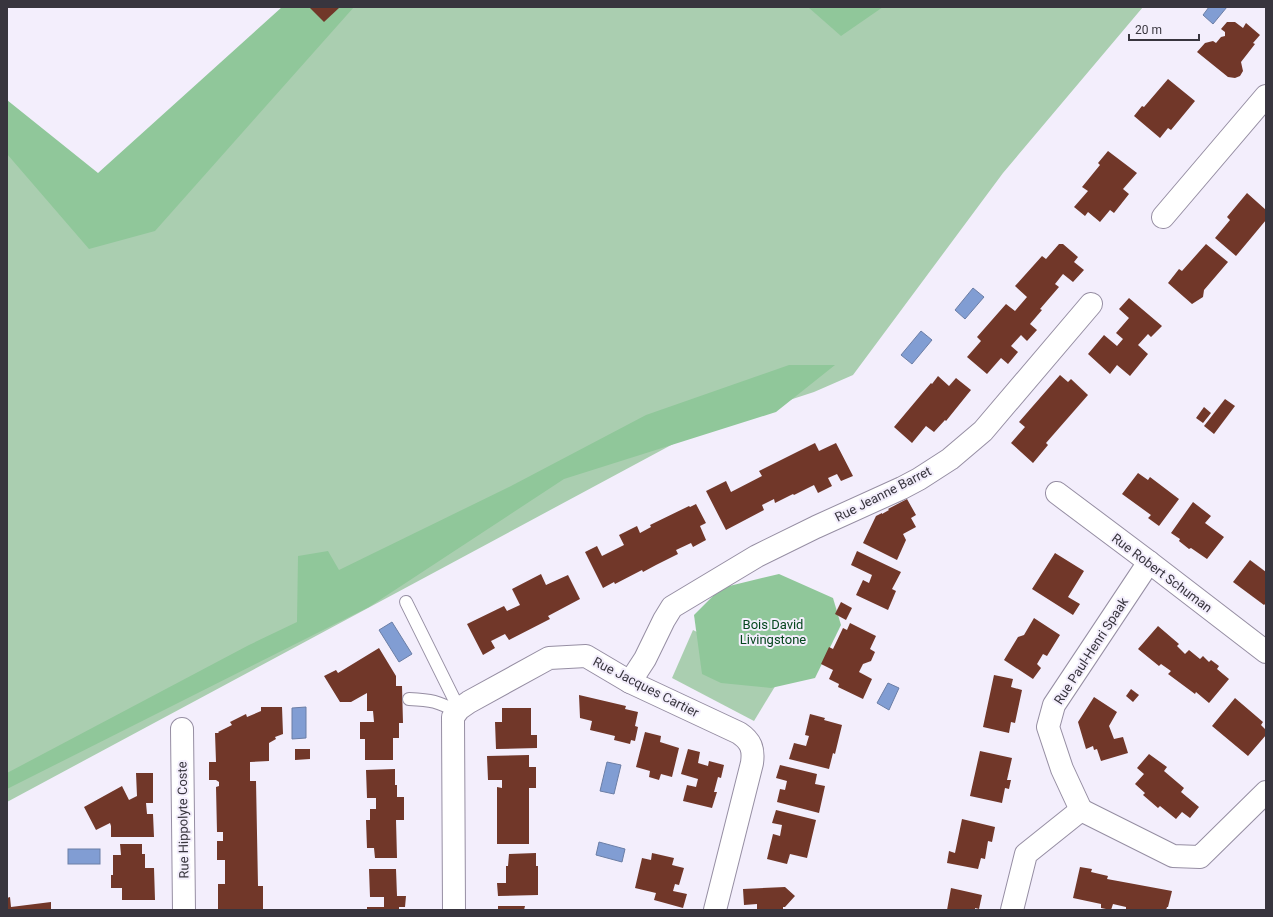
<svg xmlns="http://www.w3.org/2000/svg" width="1273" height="917" viewBox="0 0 1273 917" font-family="Roboto,sans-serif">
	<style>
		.green { fill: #aaceb0 }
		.forest { fill: #90c79a }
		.water { fill: #819dd3; stroke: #6b7ea6 }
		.building { fill: #713729 }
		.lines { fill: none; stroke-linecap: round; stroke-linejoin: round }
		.service-casing { stroke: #968ea3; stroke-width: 14 }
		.minor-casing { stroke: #968ea3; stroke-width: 24 }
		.service { stroke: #fff; stroke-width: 12 }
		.minor { stroke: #fff; stroke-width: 22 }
		.labels { text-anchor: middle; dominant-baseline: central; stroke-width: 4; stroke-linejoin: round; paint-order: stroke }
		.street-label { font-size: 13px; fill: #38353e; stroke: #f3eefc }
		.park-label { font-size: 13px; fill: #05461d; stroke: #f3eefc }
	</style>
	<rect width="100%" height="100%" fill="#f3eefc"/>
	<g class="green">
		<polygon points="286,7 1143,7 1003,173 853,375 814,392 701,429 7,802 7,109 112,201"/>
		<polygon points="693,630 782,675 754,721 672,678"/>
	</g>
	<g class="forest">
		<polygon points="282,7 354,7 155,231 89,249 7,154 7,100 98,173"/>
		<polygon points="808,7 883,7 841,36"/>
		<polygon points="789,365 835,365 776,412 564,479 369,607 7,789 7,773 249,645 297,622 298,556 328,551 339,570 511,486 646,415"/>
		<polygon points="779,574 833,598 841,625 815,678 771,688 721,683 702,674 694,615 721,588"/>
	</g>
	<g class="water">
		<polygon points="1209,7 1227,7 1213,24 1203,15"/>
		<polygon points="973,288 984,297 965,319 955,310"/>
		<polygon points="921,331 932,340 912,364 901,355"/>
		<polygon points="392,622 412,654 399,662 379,630"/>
		<polygon points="888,683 899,688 889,710 877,703"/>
		<polygon points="306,707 306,738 292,739 292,708"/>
		<polygon points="607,762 621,765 614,794 600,791"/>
		<polygon points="599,842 625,849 622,862 596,855"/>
		<rect x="68" y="849" width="32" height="15"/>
	</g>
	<g class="building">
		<polygon points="309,7 340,7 324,22"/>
		<polygon points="1227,22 1235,22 1243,28 1246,23 1260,35 1253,43 1255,44 1241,62 1243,71 1240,76 1235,78 1228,77 1197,52 1205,43 1213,41 1216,43 1221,37 1225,36 1225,32 1221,29"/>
		<polygon points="1168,79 1195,101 1171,130 1168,128 1160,138 1134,116 1142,106 1144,107"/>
		<polygon points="1108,151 1137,173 1123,189 1129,194 1114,213 1110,210 1100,222 1088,212 1085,216 1074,207 1088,191 1082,187 1100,165 1098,163"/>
		<polygon points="1247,193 1266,210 1266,220 1236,256 1215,238 1230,220 1227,217"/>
		<polygon points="1059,244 1063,244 1078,257 1074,262 1084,270 1073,282 1063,274 1055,284 1059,287 1040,309 1042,310 1030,324 1037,330 1027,341 1021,335 1011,346 1018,352 1008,364 1001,358 987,374 967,357 981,341 977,337 1006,304 1015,311 1027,297 1015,286 1042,256 1046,259"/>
		<polygon points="1206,244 1228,262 1204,290 1203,297 1192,304 1168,283 1179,269 1182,271"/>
		<polygon points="1129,298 1162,326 1151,337 1148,334 1138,345 1148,354 1130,376 1117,365 1110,374 1088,354 1104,335 1117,346 1123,339 1116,333 1129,318 1119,309"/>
		<polygon points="1060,375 1068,382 1071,379 1088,395 1046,443 1048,445 1033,463 1011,443 1025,427 1019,422"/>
		<polygon points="938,376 949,386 956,378 971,390 946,421 945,420 934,432 926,426 912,443 894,427 931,383 932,384"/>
		<polygon points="1225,399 1235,406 1214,434 1204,426"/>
		<polygon points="1204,407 1211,413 1203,423 1196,418"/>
		<polygon points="815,443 819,451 836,443 853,476 841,481 837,474 828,478 832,486 818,493 814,485 794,495 793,494 775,503 774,499 762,505 764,510 726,530 706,491 726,481 731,492 762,476 759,471"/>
		<polygon points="1138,473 1148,480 1150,477 1179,499 1159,526 1148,518 1151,515 1122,494"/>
		<polygon points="907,499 916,515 911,518 916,527 903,534 906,540 897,560 863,543 876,516 882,513 882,514 889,510 888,509"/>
		<polygon points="1193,502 1211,516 1205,523 1224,537 1207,559 1191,548 1189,549 1179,541 1180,539 1171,533"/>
		<polygon points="696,504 706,523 700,526 706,540 693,547 691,543 676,550 678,554 656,565 643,572 642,570 615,584 614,582 603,588 585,552 597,546 602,556 624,545 619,535 637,526 640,533 651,527 650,525 689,506 690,507"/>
		<polygon points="857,551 901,572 892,589 896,591 888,610 856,595 863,580 869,583 872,575 851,565"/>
		<polygon points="1055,553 1084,571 1068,597 1080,604 1073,615 1032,589"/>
		<polygon points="1250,560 1266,572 1266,603 1264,605 1233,582"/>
		<polygon points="541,574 546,585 568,575 580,599 548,616 550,619 509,640 505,634 491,641 495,648 483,655 467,624 504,606 507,611 520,605 512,589"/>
		<polygon points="841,602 852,608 846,620 835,614"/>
		<polygon points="1034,618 1060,635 1047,656 1043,654 1037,664 1041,668 1033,679 1004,660 1018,637 1024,635"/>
		<polygon points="850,623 876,636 870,649 875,652 871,661 863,664 859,672 872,679 863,699 838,687 839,684 829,679 833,670 821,664 829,647 833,649 843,628 847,630"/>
		<polygon points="1158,626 1179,644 1177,646 1185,654 1189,650 1200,659 1203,656 1209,662 1211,660 1219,666 1217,669 1229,679 1209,703 1196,692 1195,694 1168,674 1171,671 1161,664 1159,666 1138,649"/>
		<polygon points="379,648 396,676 396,686 402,686 403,723 399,723 399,738 393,738 393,760 365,760 365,739 360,739 360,722 374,722 373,711 367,711 367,693 351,702 340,702 324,676 336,670 338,673"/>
		<polygon points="994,675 1013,679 1011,687 1022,690 1015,723 1011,722 1009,733 983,727"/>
		<polygon points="1131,689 1139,695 1133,702 1126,696"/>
		<polygon points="579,695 626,706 625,709 638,712 635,726 638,727 635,741 631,740 630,744 614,740 615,736 590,730 592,721 580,718"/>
		<polygon points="1094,697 1117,712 1109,726 1114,739 1123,737 1128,753 1101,761 1097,749 1094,750 1093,746 1086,749 1078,722"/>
		<polygon points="1235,698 1263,722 1261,725 1266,730 1266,735 1248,756 1212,726"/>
		<polygon points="261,707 282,707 283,734 275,737 276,739 269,743 269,761 250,762 250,781 256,781 258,886 263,886 263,909 218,910 218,884 225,884 225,860 217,860 217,841 223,841 223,832 217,832 216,787 219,786 219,782 216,780 209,780 209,762 216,762 215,733 219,733 218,732 232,725 230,722 246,714 247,717 261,711"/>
		<polygon points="502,708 531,708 531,735 537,735 537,748 496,749 495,722 502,722"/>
		<polygon points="810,714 825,718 824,720 842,725 835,754 833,753 829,769 789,759 794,743 806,746 809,736 805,735"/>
		<polygon points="645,732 661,736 660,742 679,748 672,777 661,774 659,780 649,777 650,771 636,767"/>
		<polygon points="295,749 310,749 310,759 295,760"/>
		<polygon points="688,749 700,752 698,763 708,766 709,761 724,765 721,778 718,777 714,792 717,792 712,808 683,801 687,785 696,787 698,779 681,774"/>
		<polygon points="980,751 1012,758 1007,780 1011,780 1009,789 1005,788 1002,803 970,796"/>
		<polygon points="1149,754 1167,767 1164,771 1184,788 1181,792 1199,807 1190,818 1182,812 1176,819 1160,806 1158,808 1143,795 1145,793 1135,784 1144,774 1137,768"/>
		<polygon points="529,755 529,767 536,767 536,788 529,788 529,844 497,844 497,787 502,788 502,780 488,780 487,756"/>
		<polygon points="780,765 817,774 815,784 825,786 819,813 777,802 780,789 785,790 787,781 776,778"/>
		<polygon points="395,769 395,785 397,785 397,797 404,797 404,820 396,820 397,858 375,858 374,848 367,848 366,820 370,820 370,809 376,809 376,798 367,798 366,770"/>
		<polygon points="136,773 153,773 153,803 146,803 147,814 153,814 154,837 111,837 111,826 110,823 96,830 84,807 122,786 129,800 137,796"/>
		<polygon points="776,810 816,820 807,858 790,854 787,864 767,859 773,834 780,836 782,825 772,823"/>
		<polygon points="962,819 995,827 992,842 988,841 985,859 981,858 978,869 947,863 949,851 955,853"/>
		<polygon points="120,844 142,844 142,854 145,854 145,868 154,868 155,900 122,900 122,888 111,888 111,875 113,875 113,855 121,855"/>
		<polygon points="536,853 536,866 538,866 538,895 498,896 497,883 506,883 506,866 508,866 509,854"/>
		<polygon points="652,853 674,858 672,865 684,868 679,885 675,884 673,891 687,894 683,908 654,900 656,893 635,888 642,858 651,860"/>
		<polygon points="1080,867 1092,869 1091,872 1108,876 1107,879 1172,891 1168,907 1167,907 1166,910 1126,910 1126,907 1113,904 1111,910 1101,908 1101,904 1073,898"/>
		<polygon points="369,869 396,869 397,896 406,896 405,907 399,907 399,910 367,910 367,907 384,907 384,897 370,897"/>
		<polygon points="785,887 795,896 785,907 783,907 783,910 757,910 757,904 744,905 743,889"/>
		<polygon points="951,888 982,895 979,909 975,908 975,910 947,910"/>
		<polygon points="10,897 11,907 51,902 51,910 7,910 7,898"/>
		<polygon points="498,906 525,906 524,910 498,910"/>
	</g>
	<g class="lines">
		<defs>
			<g id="service">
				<polyline points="406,602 459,709"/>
				<path d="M409,699C431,700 438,701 457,712"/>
			</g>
			<g id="minor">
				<polyline points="1163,217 1266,96"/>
				<polyline points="1057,493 1149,562 1266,652"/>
				<polyline points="630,682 645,659 664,620 672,607 757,556 816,527 902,488 919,479 950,459 983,431 1091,304"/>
				<polyline points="182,729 184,910"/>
				<polyline points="1081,810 1062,769 1048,727 1054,705 1149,562"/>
				<path d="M454,910L453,717L459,709L469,702L549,658L586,656L630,682L739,733C751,741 754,749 752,763L715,910"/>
				<polyline points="1012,910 1026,854 1081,810 1173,856 1200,857 1266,792"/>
			</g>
		</defs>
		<use href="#service" class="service-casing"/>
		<use href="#minor" class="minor-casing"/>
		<use href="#service" class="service"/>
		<use href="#minor" class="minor"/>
	</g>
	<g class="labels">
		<g class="street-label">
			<text transform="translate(883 494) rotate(-27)">Rue Jeanne Barret</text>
			<text transform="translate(1162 573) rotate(37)">Rue Robert Schuman</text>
			<text transform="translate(1091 651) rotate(-57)">Rue Paul-Henri Spaak</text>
			<text transform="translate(646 687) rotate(27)">Rue Jacques Cartier</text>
			<text transform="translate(183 820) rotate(-91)">Rue Hippolyte Coste</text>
		</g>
		<g class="park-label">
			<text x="773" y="624">Bois David<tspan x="773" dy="15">Livingstone</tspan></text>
		</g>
	</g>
	<rect width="1273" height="917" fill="none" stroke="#38353e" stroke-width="16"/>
	<path d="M1129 34v6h70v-6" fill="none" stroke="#38353e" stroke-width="2"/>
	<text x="1135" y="34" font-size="12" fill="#38353e" stroke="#f3eefc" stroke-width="3" paint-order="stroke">20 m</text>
</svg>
